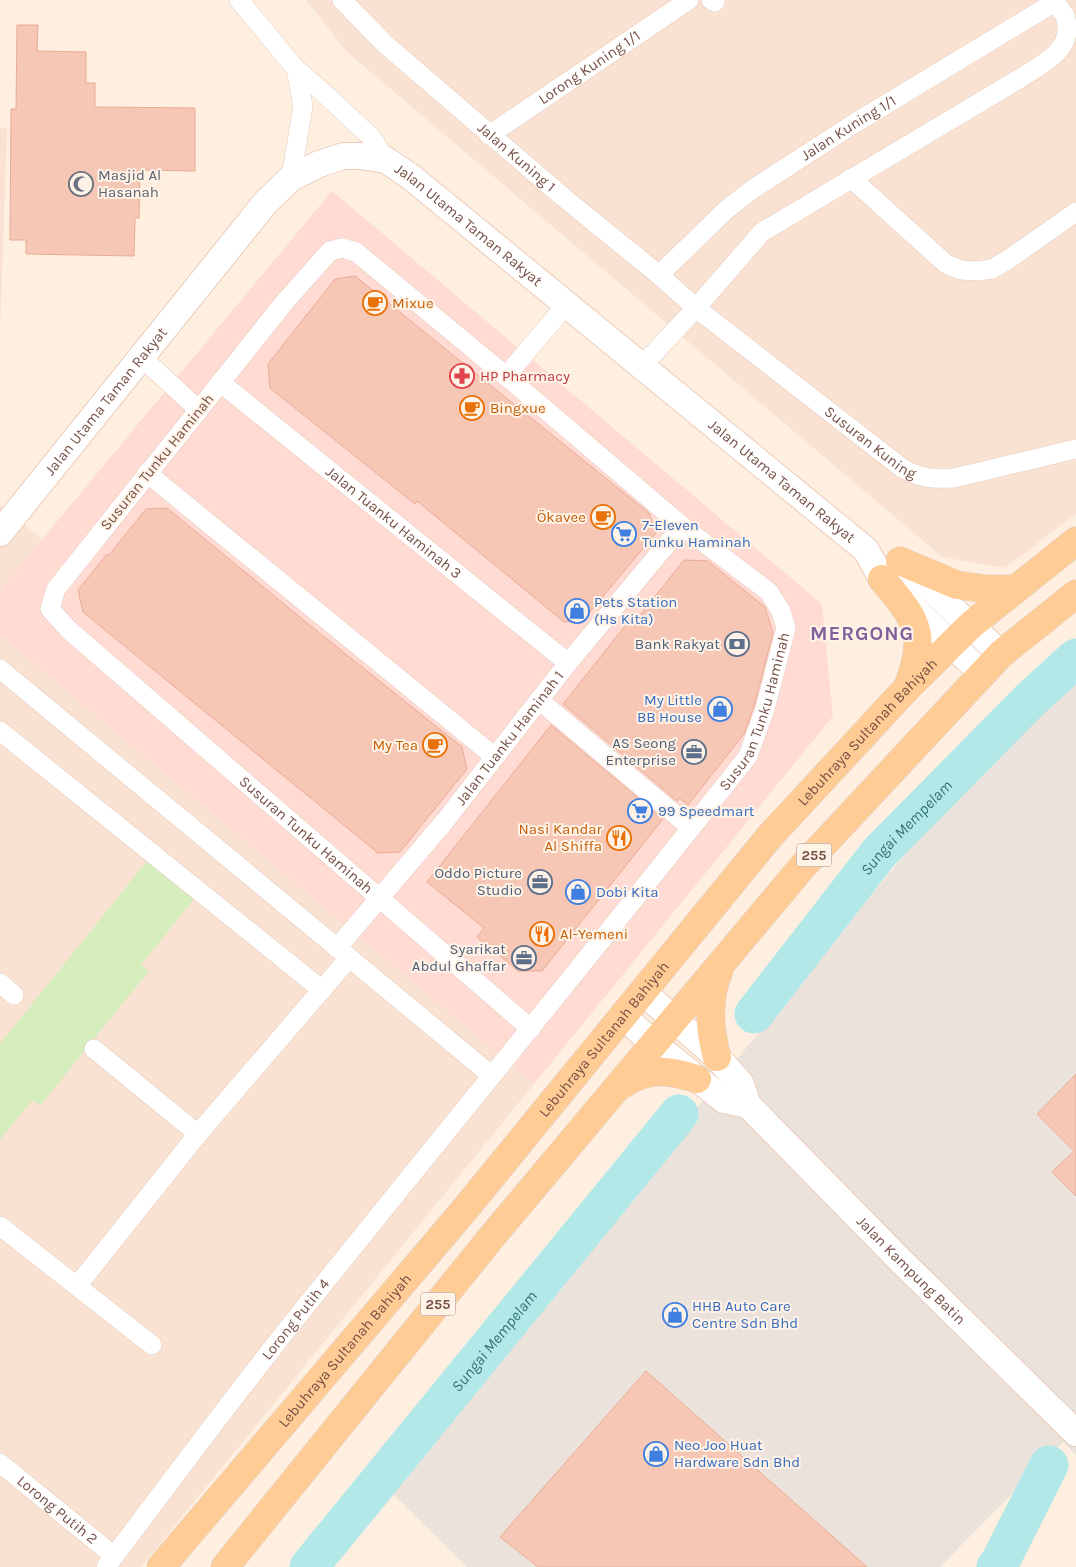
<svg xmlns="http://www.w3.org/2000/svg" width="1076" height="1567" viewBox="0 0 1076 1567" font-family="Karla,sans-serif">
	<style>
		.residential { fill: #f9e2d1 }
		.commercial { fill: #ffdbd3 }
		.industrial { fill: #ece2dc }
		.green { fill: #d6edbd }
		.lines { fill: none; stroke-linecap: round; stroke-linejoin: round }
		.river { stroke: #b3e8e9; stroke-width: 39 }
		.building { fill: #f6c7b5; stroke: #eaab94 }
		.street-casing { stroke: #e5cbbe; stroke-width: 20 }
		.secondary-casing { stroke: #ebcbba; stroke-width: 28 }
		.primary-casing { stroke: #dcd2cf; stroke-width: 29 }
		.street { stroke: #fff; stroke-width: 19 }
		.secondary { stroke: #fff; stroke-width: 26 }
		.primary { stroke: #ffcc96; stroke-width: 28 }
		.labels { text-anchor: middle; dominant-baseline: central; stroke-width: 4; stroke-linejoin: round; paint-order: stroke }
		.shield { fill: #fff3e8; stroke: #a08276; stroke-width: 1 }
		.shield-label { font-size: 14px; font-weight: bold; fill: #775145 }
		.street-label { font-size: 15px; fill: #775145; stroke: #fff3e8 }
		.worship-label { font-size: 15px; fill: #5b616d; stroke: #fff3e8; text-anchor: start }
		.food-label { font-size: 15px; fill: #c56008; stroke: #fff3e8; text-anchor: start }
		.health-label { font-size: 15px; fill: #be3a42; stroke: #fff3e8; text-anchor: start }
		.shop-label { font-size: 15px; fill: #366cbe; stroke: #fff3e8; text-anchor: start }
		.service-label { font-size: 15px; fill: #4e5e75; stroke: #fff3e8; text-anchor: end }
		.water-label { font-size: 16px; font-style: italic; fill: #357477; stroke: #fff3e8 }
		.district-label { font-size: 20px; font-weight: bold; letter-spacing: 1px; fill: #80609b; stroke: #fff3e8 }
	</style>
	<rect width="100%" height="100%" fill="#feefe0"/>
	<g class="residential">
		<polygon points="306,0 1076,0 1076,514 1005,568 942,557 347,52"/>
		<polygon points="0,128 7,128 0,334"/>
		<polygon points="0,505 42,539 0,590"/>
		<polygon points="0,635 534,1084 141,1567 0,1567"/>
	</g>
	<polygon class="commercial" points="332,191 822,604 833,716 534,1084 0,635 0,590"/>
	<polygon class="industrial" points="1076,679 1076,1455 1063,1442 940,1567 467,1567 386,1487 906,853"/>
	<polygon class="green" points="151,856 198,894 141,965 149,971 40,1106 32,1100 0,1140 0,1044"/>
	<g class="lines">
		<g class="river">
			<path id="s1" d="M754,1014L879,853L1030,700L1076,658"/>
			<path id="s2" d="M309,1567L679,1114"/>
			<polyline points="996,1567 999,1564 1049,1465"/>
		</g>
	</g>
	<g class="building">
		<polygon points="17,25 38,25 37,51 86,52 86,83 95,83 95,107 195,108 195,171 140,170 139,218 135,218 134,256 26,254 26,240 10,240 11,109 16,109"/>
		<polygon points="355,276 649,513 656,533 584,619 564,622 417,501 415,504 270,388 268,364 335,279"/>
		<polygon points="167,508 312,627 462,747 467,769 400,852 378,853 83,612 78,590 107,554 109,555 146,509"/>
		<polygon points="684,560 708,561 765,607 773,633 754,706 744,734 688,805 679,798 677,801 563,704 633,616 637,619"/>
		<polygon points="551,725 663,819 542,971 518,971 477,937 484,928 427,882"/>
		<polygon points="1076,1074 1076,1196 1052,1172 1074,1151 1037,1114"/>
		<polygon points="646,1371 867,1567 538,1567 500,1537"/>
	</g>
	<g class="lines">
		<defs>
			<g id="street">
				<polyline points="239,0 296,69 315,85 371,137 386,160"/>
				<path id="s3" d="M342,0L385,44L563,197L659,275L696,308L902,468C922,479 931,479 954,478L1076,449"/>
				<polyline points="711,0 715,2"/>
				<path id="s4" d="M489,135L689,0"/>
				<polyline points="291,178 303,106 296,69"/>
				<polyline points="851,178 946,264 961,270 977,271 992,269 1009,259 1076,212"/>
				<path id="s5" d="M659,275L727,209L753,189L855,123L1055,2"/>
				<polyline points="141,357 199,410"/>
				<path d="M641,367L696,308L762,232L1019,79C1042,64 1076,50 1065,16C1062,11 1057,5 1054,0"/>
				<polyline points="506,376 566,305"/>
				<path id="s6" d="M221,383L568,663"/>
				<polyline points="147,473 495,757"/>
				<polyline points="0,669 491,1075"/>
				<polyline points="539,700 691,828"/>
				<polyline points="0,731 322,990"/>
				<path id="s7" d="M337,948L445,821L568,663L682,526"/>
				<polyline points="0,983 14,995"/>
				<polyline points="94,1049 198,1134"/>
				<polyline points="0,1226 152,1345"/>
				<polyline points="77,1286 198,1134 349,958"/>
				<path id="s8" d="M0,1463L114,1556"/>
				<path id="s9" d="M106,1567C166,1488 224,1409 286,1331C439,1139 596,950 748,756L765,709L786,628L781,611L769,592L682,526L506,376L356,252L342,248L330,251L283,304L56,589L50,609L69,630L531,1029"/>
			</g>
			<g id="secondary">
				<path id="s10" d="M0,533L266,202L291,178L319,164L344,156H360L386,160L411,177L866,550L882,579L983,674"/>
				<polyline points="906,566 1001,654"/>
				<path id="s11" d="M643,992L717,1057L741,1084L748,1105L899,1259L1076,1433"/>
				<polyline points="623,1016 654,1044 724,1100 748,1105"/>
			</g>
			<g id="primary">
				<polyline points="900,561 957,585 986,589 1015,589"/>
				<path d="M882,579C916,619 928,633 908,686"/>
				<path d="M717,1057C709,1028 707,999 719,971"/>
				<path d="M623,1084C649,1067 669,1070 697,1079"/>
				<path id="s12" d="M161,1567L461,1214L770,836L908,687L971,625L1076,541"/>
				<polyline points="225,1567 490,1239 803,866 1001,654 1076,594"/>
			</g>
		</defs>
		<use href="#street" class="street-casing"/>
		<use href="#secondary" class="secondary-casing"/>
		<use href="#primary" class="primary-casing"/>
		<use href="#street" class="street"/>
		<use href="#secondary" class="secondary"/>
		<use href="#primary" class="primary"/>
	</g>
	<defs>
		<symbol id="mosque-ring" viewBox="-11 -11 22 22"><circle r="9.5" fill="#fff3e8" stroke="#6b7280" stroke-width="1.5"/><path d="M3.5-4.9A6 6 0 1 0 3.5 4.9A5 5 0 1 1 3.5-4.9Z" fill="#6b7280"/></symbol>
		<symbol id="cafe-ring" viewBox="-11 -11 22 22"><circle r="9.5" fill="#fff3e8" stroke="#e8710a" stroke-width="1.5"/><path d="M-5.5-4.5H6V0H3Q3 3.5 0 3.5H-2.5Q-5.5 3.5-5.5 0ZM3-3.2v2h1.7v-2ZM-6 4.5H4V6H-6Z" fill="#e8710a"/></symbol>
		<symbol id="pharmacy-ring" viewBox="-11 -11 22 22"><circle r="9.5" fill="#fff3e8" stroke="#e0444e" stroke-width="1.5"/><path d="M-2-6h4v4h4v4h-4v4h-4v-4h-4v-4h4Z" fill="#e0444e"/></symbol>
		<symbol id="supermarket-ring" viewBox="-11 -11 22 22"><circle r="9.5" fill="#fff3e8" stroke="#3f7fe0" stroke-width="1.5"/><path d="M-6-5.5h2.5l.6 2H6L4.5 2H-2.5L-4.4-4H-6ZM-1.5 3.2a1.3 1.3 0 1 0 .1 0ZM3 3.2a1.3 1.3 0 1 0 .1 0Z" fill="#3f7fe0"/></symbol>
		<symbol id="shop-ring" viewBox="-11 -11 22 22"><circle r="9.5" fill="#fff3e8" stroke="#3f7fe0" stroke-width="1.5"/><path d="M-5-2.5h2.3a2.7 3.5 0 0 1 5.4 0H5L5.5 6h-11ZM-1.5-2.5h3a1.5 2.3 0 0 0-3 0Z" fill="#3f7fe0"/></symbol>
		<symbol id="bank-ring" viewBox="-11 -11 22 22"><circle r="9.5" fill="#fff3e8" stroke="#5c6f8a" stroke-width="1.5"/><path d="M-6-4H6V4H-6ZM0-2.3a2.3 2.3 0 1 0 0 4.6a2.3 2.3 0 1 0 0-4.6Z" fill="#5c6f8a"/></symbol>
		<symbol id="office-ring" viewBox="-11 -11 22 22"><circle r="9.5" fill="#fff3e8" stroke="#5c6f8a" stroke-width="1.5"/><path d="M-6-3h4V-5.5h4V-3h4V5H-6ZM-1-4.5V-3h2v-1.5ZM-6 0V1H6V0Z" fill="#5c6f8a"/></symbol>
		<symbol id="restaurant-ring" viewBox="-11 -11 22 22"><circle r="9.5" fill="#fff3e8" stroke="#e8710a" stroke-width="1.5"/><path d="M-5-6h1v4h1v-4h1v4h1v-4h1v5L-1.5 .5V6h-2V.5L-5-1ZM5-6V6H3V1.5H1.5Q1.5-4 5-6Z" fill="#e8710a"/></symbol>
	</defs>
	<g fill-rule="evenodd">
		<use href="#mosque-ring" x="67" y="170" width="28" height="28"/>
		<use href="#cafe-ring" x="361" y="289" width="28" height="28"/>
		<use href="#pharmacy-ring" x="448" y="362" width="28" height="28"/>
		<use href="#cafe-ring" x="458" y="394" width="28" height="28"/>
		<use href="#cafe-ring" x="589" y="503" width="28" height="28"/>
		<use href="#supermarket-ring" x="610" y="520" width="28" height="28"/>
		<use href="#shop-ring" x="563" y="597" width="28" height="28"/>
		<use href="#bank-ring" x="723" y="630" width="28" height="28"/>
		<use href="#shop-ring" x="706" y="695" width="28" height="28"/>
		<use href="#cafe-ring" x="421" y="731" width="28" height="28"/>
		<use href="#office-ring" x="680" y="738" width="28" height="28"/>
		<use href="#supermarket-ring" x="626" y="797" width="28" height="28"/>
		<use href="#restaurant-ring" x="605" y="824" width="28" height="28"/>
		<use href="#office-ring" x="526" y="868" width="28" height="28"/>
		<use href="#shop-ring" x="564" y="878" width="28" height="28"/>
		<use href="#restaurant-ring" x="528" y="920" width="28" height="28"/>
		<use href="#office-ring" x="510" y="944" width="28" height="28"/>
		<use href="#shop-ring" x="661" y="1301" width="28" height="28"/>
		<use href="#shop-ring" x="642" y="1440" width="28" height="28"/>
	</g>
	<g class="labels">
		<g class="shield">
			<rect x="796.5" y="843.5" width="35" height="23" rx="4"/>
			<rect x="420.5" y="1292.5" width="35" height="23" rx="4"/>
		</g>
		<g class="shield-label">
			<text x="814" y="855">255</text>
			<text x="438" y="1304">255</text>
		</g>
		<g class="street-label">
			<text stroke="none"><textPath href="#s4" startOffset="121">Lorong Kuning 1/1</textPath></text>
			<text stroke="none"><textPath href="#s5" startOffset="241">Jalan Kuning 1/1</textPath></text>
			<text stroke="none"><textPath href="#s3" startOffset="235">Jalan Kuning 1</textPath></text>
			<text stroke="none"><textPath href="#s10" startOffset="664">Jalan Utama Taman Rakyat</textPath></text>
			<text stroke="none"><textPath href="#s10" startOffset="169">Jalan Utama Taman Rakyat</textPath></text>
			<text stroke="none"><textPath href="#s3" startOffset="690">Susuran Kuning</textPath></text>
			<text transform="translate(157 462) rotate(-51)">Susuran Tunku Haminah</text>
			<text stroke="none"><textPath href="#s10" startOffset="1069">Jalan Utama Taman Rakyat</textPath></text>
			<text stroke="none"><textPath href="#s6" startOffset="222">Jalan Tuanku Haminah 3</textPath></text>
			<text stroke="none"><textPath href="#s9" startOffset="1078">Susuran Tunku Haminah</textPath></text>
			<text stroke="none"><textPath href="#s12" startOffset="1094">Lebuhraya Sultanah Bahiyah</textPath></text>
			<text stroke="none"><textPath href="#s7" startOffset="272">Jalan Tuanku Haminah 1</textPath></text>
			<text stroke="none"><textPath href="#s9" startOffset="2568">Susuran Tunku Haminah</textPath></text>
			<text stroke="none"><textPath href="#s12" startOffset="689">Lebuhraya Sultanah Bahiyah</textPath></text>
			<text stroke="none"><textPath href="#s11" startOffset="389">Jalan Kampung Batin</textPath></text>
			<text stroke="none"><textPath href="#s9" startOffset="312">Lorong Putih 4</textPath></text>
			<text stroke="none"><textPath href="#s12" startOffset="284">Lebuhraya Sultanah Bahiyah</textPath></text>
			<text stroke="none"><textPath href="#s8" startOffset="74">Lorong Putih 2</textPath></text>
		</g>
		<g class="worship-label">
			<text x="98" y="175">Masjid Al<tspan x="98" dy="17">Hasanah</tspan></text>
		</g>
		<g class="food-label">
			<text x="392" y="303">Mixue</text>
			<text x="490" y="408">Bingxue</text>
			<text x="586" y="517" text-anchor="end">Ökavee</text>
			<text x="418" y="745" text-anchor="end">My Tea</text>
			<text x="602" y="829" text-anchor="end">Nasi Kandar<tspan x="602" dy="17">Al Shiffa</tspan></text>
			<text x="560" y="934">Al-Yemeni</text>
		</g>
		<g class="health-label">
			<text x="480" y="376">HP Pharmacy</text>
		</g>
		<g class="shop-label">
			<text x="642" y="525">7-Eleven<tspan x="642" dy="17">Tunku Haminah</tspan></text>
			<text x="594" y="602">Pets Station<tspan x="594" dy="17">(Hs Kita)</tspan></text>
			<text x="702" y="700" text-anchor="end">My Little<tspan x="702" dy="17">BB House</tspan></text>
			<text x="658" y="811">99 Speedmart</text>
			<text x="596" y="892">Dobi Kita</text>
			<text x="692" y="1306">HHB Auto Care<tspan x="692" dy="17">Centre Sdn Bhd</tspan></text>
			<text x="674" y="1445">Neo Joo Huat<tspan x="674" dy="17">Hardware Sdn Bhd</tspan></text>
		</g>
		<g class="service-label">
			<text x="720" y="644">Bank Rakyat</text>
			<text x="676" y="743">AS Seong<tspan x="676" dy="17">Enterprise</tspan></text>
			<text x="522" y="873">Oddo Picture<tspan x="522" dy="17">Studio</tspan></text>
			<text x="506" y="949">Syarikat<tspan x="506" dy="17">Abdul Ghaffar</tspan></text>
		</g>
		<g class="water-label">
			<text stroke="none"><textPath href="#s1" startOffset="241">Sungai Mempelam</textPath></text>
			<text stroke="none"><textPath href="#s2" startOffset="292">Sungai Mempelam</textPath></text>
		</g>
		<g class="district-label">
			<text x="862" y="633">MERGONG</text>
		</g>
	</g>
</svg>
